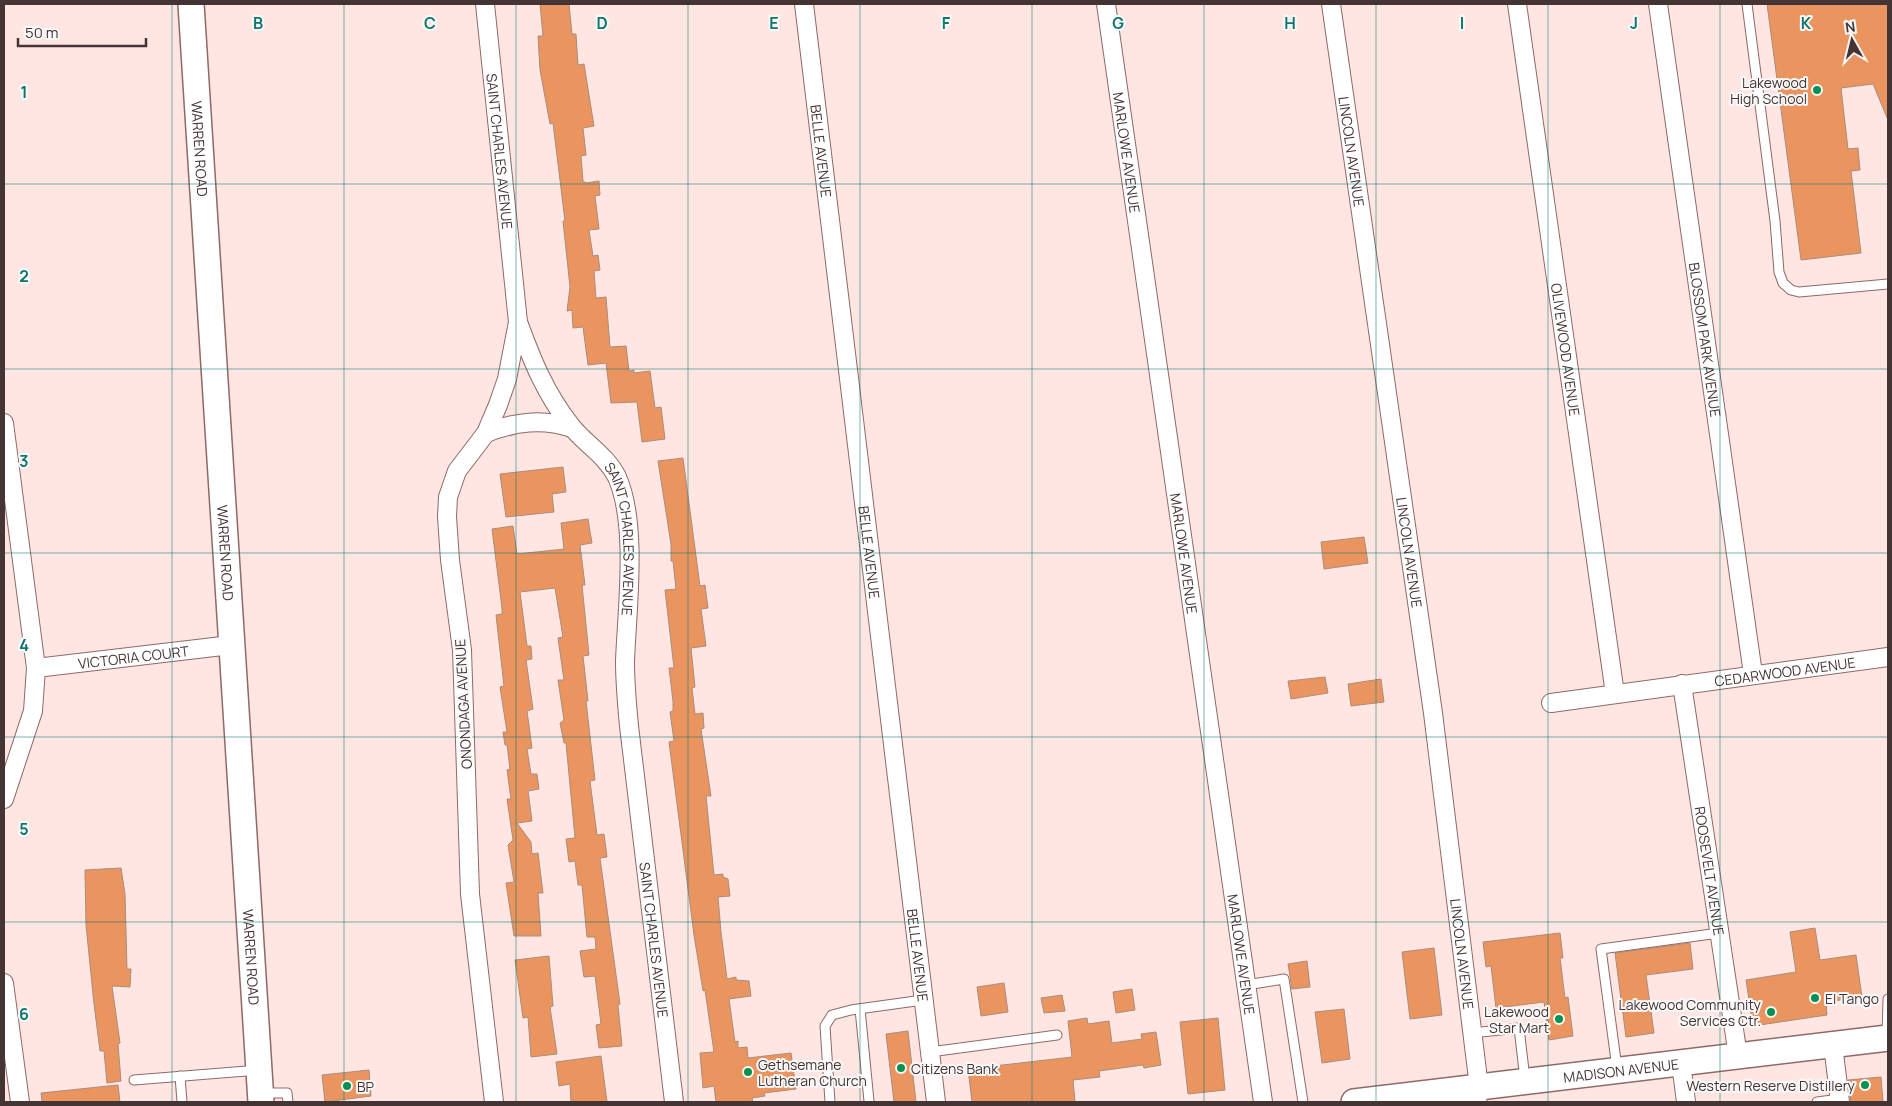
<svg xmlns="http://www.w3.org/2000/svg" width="1892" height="1106" viewBox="0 0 1892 1106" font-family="Manrope,sans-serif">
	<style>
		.building { fill: #ea9560; stroke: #ab8c7a }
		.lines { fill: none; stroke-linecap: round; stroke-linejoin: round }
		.service-casing { stroke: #8d6a66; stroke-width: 11 }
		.minor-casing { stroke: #8d6a66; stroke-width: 20 }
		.secondary-casing { stroke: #8d6a66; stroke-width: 28 }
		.service { stroke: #fff; stroke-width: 9 }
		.minor { stroke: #fff; stroke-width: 18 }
		.secondary { stroke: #fff; stroke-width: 25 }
		.grid { fill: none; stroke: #0f766e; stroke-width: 1; stroke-opacity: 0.55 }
		.poi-dot { fill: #08914f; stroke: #f9f9f9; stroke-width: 2 }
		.labels { text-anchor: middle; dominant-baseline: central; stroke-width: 4; stroke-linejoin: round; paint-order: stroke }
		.poi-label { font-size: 14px; fill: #443433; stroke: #f9f9f9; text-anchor: end }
		.street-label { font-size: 14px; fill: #443433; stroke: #f9f9f9 }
		.grid-label { font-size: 16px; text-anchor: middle; font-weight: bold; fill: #0f766e; stroke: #f9f9f9; stroke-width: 4; stroke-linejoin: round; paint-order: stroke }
	</style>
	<rect width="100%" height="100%" fill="#ffe6e3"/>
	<g class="building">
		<polygon points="540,4 569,4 572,34 576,34 578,65 584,64 594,126 583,128 586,155 581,156 583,181 586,183 599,181 600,195 595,196 599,229 589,230 593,256 598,255 600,270 594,271 596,298 606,297 610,347 626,346 629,371 634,370 634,373 650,371 655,408 661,407 665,439 642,442 637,402 611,403 606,363 588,365 583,327 573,328 572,310 567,311 570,287 563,221 565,221 553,123 550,124 540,70 538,36 543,36"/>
		<polygon points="1767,4 1888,4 1888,120 1873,84 1841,88 1848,149 1858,148 1860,170 1851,171 1861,253 1801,260"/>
		<polygon points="683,458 700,586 705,585 708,608 701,609 706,646 691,648 695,687 692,688 695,714 703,713 704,728 701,729 711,796 706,796 714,875 723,874 723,877 728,879 730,896 718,897 721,932 727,979 736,977 736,980 749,981 751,996 729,999 735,1042 738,1041 738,1048 747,1047 748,1058 791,1053 796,1089 764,1093 765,1096 752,1098 753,1102 716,1102 714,1086 703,1088 700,1053 714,1052 705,990 703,991 694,935 669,742 674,741 670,712 673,711 673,701 669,668 674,668 665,590 676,589 673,561 671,561 671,544 658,461"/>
		<polygon points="563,467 566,492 552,494 554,512 506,517 500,474"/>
		<polygon points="588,519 592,543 580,545 585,585 582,585 589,655 583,656 588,701 586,701 595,780 590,781 597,835 604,834 607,857 600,858 620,1004 618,1005 622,1046 599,1048 596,1025 601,1024 595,976 584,977 580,951 596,949 595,937 587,937 582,885 578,885 575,861 569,862 566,839 575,838 566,743 564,743 560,723 564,720 558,680 564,680 558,638 563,637 555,588 520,592 527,646 531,646 532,659 526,660 533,709 527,711 532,748 527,749 531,774 537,774 539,789 528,791 532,821 517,823 531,842 532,854 538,853 543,893 538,893 541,936 514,936 506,883 514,882 508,845 513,840 507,799 511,799 507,770 510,769 507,745 505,745 503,732 507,732 500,687 504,686 496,615 502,614 502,608 492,529 513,526 517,554 564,549 561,523"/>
		<polygon points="1364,537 1368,563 1324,569 1321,542"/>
		<polygon points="1325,677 1328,693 1291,699 1288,681"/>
		<polygon points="1381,679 1384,702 1351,706 1348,684"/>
		<polygon points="121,868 125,894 127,969 131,969 130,987 112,986 120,1043 118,1044 121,1081 107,1083 104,1051 100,1051 94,1004 86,925 85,870"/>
		<polygon points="1815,928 1820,960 1856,955 1862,997 1826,1002 1827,1015 1753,1026 1746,980 1796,972 1790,932"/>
		<polygon points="1560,933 1563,958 1560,958 1565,998 1568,997 1573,1036 1549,1040 1544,1002 1496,1008 1491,966 1486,967 1483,942"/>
		<polygon points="1690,943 1693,969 1646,975 1654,1033 1626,1037 1615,953"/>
		<polygon points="1434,948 1442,1015 1410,1019 1402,952"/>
		<polygon points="549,956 553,1006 550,1007 557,1054 531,1057 528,1017 523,1018 515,960"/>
		<polygon points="1307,961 1310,987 1292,989 1288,964"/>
		<polygon points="1004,983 1008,1012 981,1016 977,987"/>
		<polygon points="1132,989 1135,1010 1116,1013 1113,992"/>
		<polygon points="1062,995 1065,1011 1044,1013 1041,998"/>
		<polygon points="1344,1009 1350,1059 1322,1063 1315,1012"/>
		<polygon points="1087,1018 1088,1024 1109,1021 1112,1043 1142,1039 1141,1034 1156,1032 1161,1065 1144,1068 1143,1065 1099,1071 1100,1077 1073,1080 1075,1102 972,1102 968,1069 1072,1057 1068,1021"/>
		<polygon points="1218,1018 1225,1090 1188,1094 1180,1022"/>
		<polygon points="908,1031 916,1102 894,1102 886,1034"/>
		<polygon points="601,1056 607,1102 571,1102 570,1084 559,1086 556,1062"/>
		<polygon points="369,1070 371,1096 325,1102 322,1075"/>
		<polygon points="1881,1077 1883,1102 1851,1102 1848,1080"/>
		<polygon points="118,1085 120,1102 42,1102 41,1093"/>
	</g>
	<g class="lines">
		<defs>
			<g id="service">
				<polyline points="1747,4 1775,221 1779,272 1783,283 1791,290 1799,292 1888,284"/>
				<polyline points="1246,985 1284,979 1303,1102"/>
				<polyline points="860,1009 869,1101"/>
				<polyline points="1472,1033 1519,1028 1525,1079"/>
				<polyline points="1887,1036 1888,999"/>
				<polyline points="930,1052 1057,1035"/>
				<polyline points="1617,1068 1601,949 1719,933"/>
				<polyline points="180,1076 182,1102"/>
				<polyline points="134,1080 258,1070"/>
				<polyline points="263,1093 287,1093 288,1102"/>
				<polyline points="830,1102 825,1026 832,1015 851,1010 923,1000"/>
				<polyline points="1817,1102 1840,1099"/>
			</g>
			<g id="minor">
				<path id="s1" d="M485,4L518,322C532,360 545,393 571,426C585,444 606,455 617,477C638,524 627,609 625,661C625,683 627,705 629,726L674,1102"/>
				<path id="s2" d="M804,4L936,1102"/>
				<path id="s3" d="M1106,4L1263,1102"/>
				<path id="s4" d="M1331,4L1433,713L1479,1087L1477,1102"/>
				<path id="s5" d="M1517,4L1615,694"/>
				<path id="s6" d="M1658,4L1753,674"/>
				<polyline points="4,423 36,668 33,711 4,799"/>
				<path d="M486,433C515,422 542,418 572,428"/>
				<path id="s7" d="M36,668L231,645"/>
				<path id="s8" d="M1682,684L1738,1056"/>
				<path id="s9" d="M1551,703L1888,657"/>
				<polyline points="4,983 20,1102"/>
				<polyline points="1833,1045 1840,1102"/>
				<polyline points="1681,1063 1686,1102"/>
				<polyline points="494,1102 470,894 462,650 450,560 447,517 448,497 457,471 486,433 498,405 507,379 518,322"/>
			</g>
			<g id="secondary">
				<path id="s10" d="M191,4L261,1102"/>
				<path id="s11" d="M1354,1102L1888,1038"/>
			</g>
		</defs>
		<use href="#service" class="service-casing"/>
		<use href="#minor" class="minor-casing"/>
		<use href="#secondary" class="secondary-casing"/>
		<use href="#service" class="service"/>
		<use href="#minor" class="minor"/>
		<use href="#secondary" class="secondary"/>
	</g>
	<path class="grid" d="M172,4V1102M344,4V1102M516,4V1102M688,4V1102M860,4V1102M1032,4V1102M1204,4V1102M1376,4V1102M1548,4V1102M1720,4V1102M4,184H1888M4,369H1888M4,553H1888M4,737H1888M4,922H1888"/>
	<g class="poi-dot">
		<circle cx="1817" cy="90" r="5"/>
		<circle cx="1815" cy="998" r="5"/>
		<circle cx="1771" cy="1012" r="5"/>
		<circle cx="1559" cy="1019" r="5"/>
		<circle cx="901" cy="1068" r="5"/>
		<circle cx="748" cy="1072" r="5"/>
		<circle cx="1865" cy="1085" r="5"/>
		<circle cx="347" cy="1086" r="5"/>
	</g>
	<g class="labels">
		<g class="poi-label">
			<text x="1807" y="82">Lakewood<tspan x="1807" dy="16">High School</tspan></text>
			<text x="1825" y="998" text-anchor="start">El Tango</text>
			<text x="1761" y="1004">Lakewood Community<tspan x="1761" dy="16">Services Ctr.</tspan></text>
			<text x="1549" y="1011">Lakewood<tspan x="1549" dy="16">Star Mart</tspan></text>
			<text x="758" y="1064" text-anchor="start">Gethsemane<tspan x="758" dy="16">Lutheran Church</tspan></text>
			<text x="911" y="1068" text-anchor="start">Citizens Bank</text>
			<text x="1855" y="1085">Western Reserve Distillery</text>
			<text x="357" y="1086" text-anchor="start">BP</text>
		</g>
		<g class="street-label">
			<text stroke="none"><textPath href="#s10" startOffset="145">WARREN ROAD</textPath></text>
			<text stroke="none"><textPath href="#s1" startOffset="148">SAINT CHARLES AVENUE</textPath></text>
			<text stroke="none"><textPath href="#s2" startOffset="148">BELLE AVENUE</textPath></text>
			<text stroke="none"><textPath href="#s3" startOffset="150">MARLOWE AVENUE</textPath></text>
			<text stroke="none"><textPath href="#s4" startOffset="149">LINCOLN AVENUE</textPath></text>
			<text stroke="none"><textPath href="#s6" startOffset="339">BLOSSOM PARK AVENUE</textPath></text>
			<text stroke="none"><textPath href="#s5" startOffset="349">OLIVEWOOD AVENUE</textPath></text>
			<text stroke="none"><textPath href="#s1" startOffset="568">SAINT CHARLES AVENUE</textPath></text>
			<text stroke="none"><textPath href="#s4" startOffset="554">LINCOLN AVENUE</textPath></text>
			<text stroke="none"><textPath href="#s10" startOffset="550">WARREN ROAD</textPath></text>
			<text stroke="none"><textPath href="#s2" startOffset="552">BELLE AVENUE</textPath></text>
			<text stroke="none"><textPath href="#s3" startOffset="555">MARLOWE AVENUE</textPath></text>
			<text stroke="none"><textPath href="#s7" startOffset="98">VICTORIA COURT</textPath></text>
			<text stroke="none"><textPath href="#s9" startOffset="236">CEDARWOOD AVENUE</textPath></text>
			<text transform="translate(463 704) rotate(-93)">ONONDAGA AVENUE</text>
			<text stroke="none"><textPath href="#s8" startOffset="189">ROOSEVELT AVENUE</textPath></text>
			<text stroke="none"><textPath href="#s1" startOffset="972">SAINT CHARLES AVENUE</textPath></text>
			<text stroke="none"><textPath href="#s3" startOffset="960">MARLOWE AVENUE</textPath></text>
			<text stroke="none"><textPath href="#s4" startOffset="959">LINCOLN AVENUE</textPath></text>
			<text stroke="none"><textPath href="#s2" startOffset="958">BELLE AVENUE</textPath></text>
			<text stroke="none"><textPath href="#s10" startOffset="955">WARREN ROAD</textPath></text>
			<text stroke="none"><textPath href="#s11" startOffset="269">MADISON AVENUE</textPath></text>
		</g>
	</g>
	<g class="grid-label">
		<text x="258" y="29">B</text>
		<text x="430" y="29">C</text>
		<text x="602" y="29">D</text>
		<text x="774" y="29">E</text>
		<text x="946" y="29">F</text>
		<text x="1118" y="29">G</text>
		<text x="1290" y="29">H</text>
		<text x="1462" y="29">I</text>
		<text x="1634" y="29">J</text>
		<text x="1806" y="29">K</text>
		<text x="24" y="98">1</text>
		<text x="24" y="282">2</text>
		<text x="24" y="467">3</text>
		<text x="24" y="651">4</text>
		<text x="24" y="835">5</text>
		<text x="24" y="1020">6</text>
	</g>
	<rect width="1892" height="1106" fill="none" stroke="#443433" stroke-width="10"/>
	<g transform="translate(1852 40) rotate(352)" stroke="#f9f9f9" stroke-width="4" paint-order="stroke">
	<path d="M0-4L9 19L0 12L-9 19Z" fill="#443433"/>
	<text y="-8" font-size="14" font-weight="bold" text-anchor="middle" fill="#443433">N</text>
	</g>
	<path d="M18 38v8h128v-8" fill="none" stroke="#443433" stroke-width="2.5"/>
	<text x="25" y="38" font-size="15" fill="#443433" stroke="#f9f9f9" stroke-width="4" paint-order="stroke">50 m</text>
</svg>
